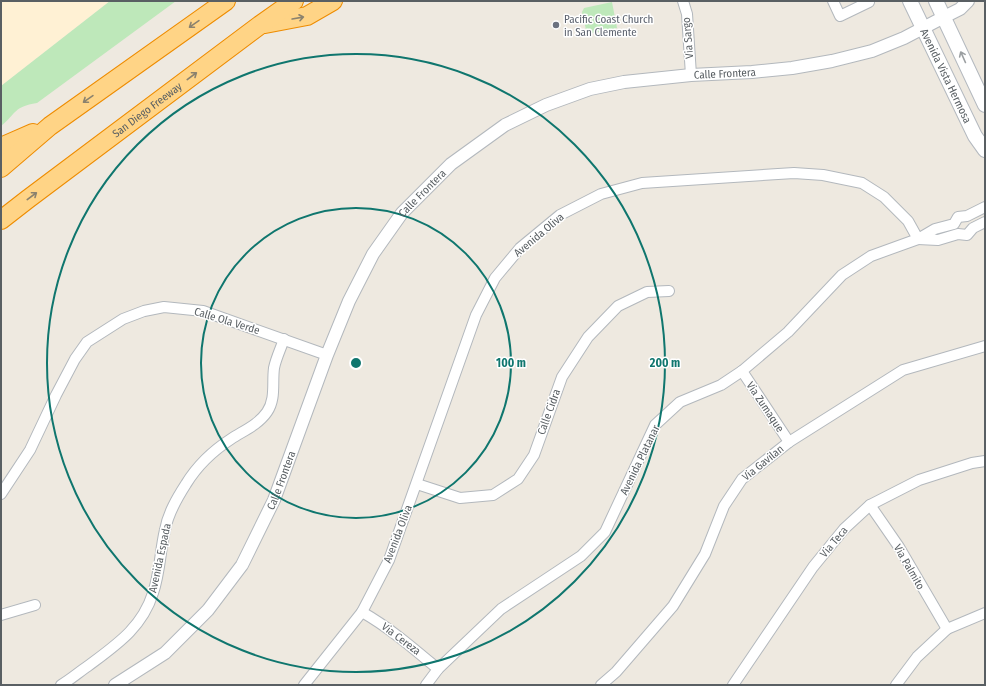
<svg xmlns="http://www.w3.org/2000/svg" width="986" height="686" viewBox="0 0 986 686" font-family="'Fira Sans Condensed',sans-serif">
	<style>
		.commercial { fill: #fff1d4 }
		.green { fill: #bee8ba }
		.lines { fill: none; stroke-linecap: round; stroke-linejoin: round }
		.minor-casing { stroke: #b3b8bd; stroke-width: 12 }
		.tertiary-casing { stroke: #b3b8bd; stroke-width: 14 }
		.secondary-casing { stroke: #b4b9bf; stroke-width: 16 }
		.motorway-casing { stroke: #ee8c00; stroke-width: 20 }
		.minor { stroke: #fff; stroke-width: 10 }
		.tertiary { stroke: #fff; stroke-width: 12 }
		.secondary { stroke: #fff; stroke-width: 14 }
		.motorway { stroke: #ffd486; stroke-width: 18 }
		.oneway { stroke: #8b826e }
		.oneway2 { stroke: #9b9fa1 }
		.ring { fill: none; stroke: #0f766e; stroke-width: 2 }
		.worship-dot { fill: #6b7280; stroke: #fff; stroke-width: 1.5 }
		.labels { text-anchor: middle; dominant-baseline: central; stroke-width: 3; stroke-linejoin: round; paint-order: stroke }
		.worship-label { font-size: 11px; fill: #5b616d; stroke: #fff; text-anchor: start }
		.street-label { font-size: 11px; fill: #595f63; stroke: #fff }
		.centre { fill: #0f766e; stroke: #fff; stroke-width: 2 }
		.ring-label { font-size: 12px; text-anchor: middle; font-weight: bold; fill: #0f766e; stroke: #fff; stroke-width: 3; stroke-linejoin: round; paint-order: stroke }
	</style>
	<rect width="100%" height="100%" fill="#eee9e0"/>
	<polygon class="commercial" points="1,1 110,1 1,86"/>
	<g class="green">
		<path d="M110,1H176L37,103C13,107 17,113 1,126V86Z"/>
		<polygon points="612,2 617,28 587,34 582,12 584,8"/>
	</g>
	<g class="lines">
		<defs>
			<g id="minor">
				<polyline points="683,1 687,14 691,75"/>
				<polyline points="833,1 840,16 869,2 868,1"/>
				<polyline points="918,239 938,240 958,234 967,235 973,228 985,222"/>
				<polyline points="742,371 789,442"/>
				<polyline points="417,484 460,498 493,495 518,479 534,455 562,377 588,337 618,306 647,292 669,291"/>
				<polyline points="1,494 30,450 56,395 75,359 87,342 123,319 144,311 164,307 203,311 327,355"/>
				<polyline points="870,505 899,547 947,629"/>
				<path d="M362,612C390,628 413,648 438,669"/>
				<polyline points="1,615 35,605"/>
				<path d="M61,685C70,680 79,672 88,666C116,645 142,628 153,593C160,573 160,551 165,530C168,513 177,498 186,484C197,466 214,450 231,439C243,431 258,425 267,412C276,399 272,383 274,368C276,358 281,348 284,339"/>
				<polyline points="304,685 362,612 389,560 476,315 495,278 520,248 560,215 601,194 642,183 794,173 823,175 862,183 884,197 908,221 918,239"/>
				<polyline points="426,685 438,669 501,609 581,556 605,532 655,425 680,402 721,385 742,371 788,332 842,275 871,256 918,239 935,229 954,224 958,217 967,216 985,207"/>
				<polyline points="601,685 616,672 673,606 705,554 724,506 742,479 789,442 903,370 985,346"/>
				<polyline points="733,685 813,567 844,529 870,505 919,480 972,463 985,461"/>
				<polyline points="896,685 917,657 947,629 985,613"/>
			</g>
			<g id="tertiary">
				<path id="s1" d="M115,685L165,653L208,610L242,565L274,500L327,355L349,301L373,254L402,213L451,164L505,125L546,105L590,89L624,82L691,75L752,72L792,68L832,61L872,51L904,38L944,17L960,9L968,1"/>
			</g>
			<g id="secondary">
				<path id="s2" d="M910,1L975,136L985,150"/>
				<polyline points="936,1 985,105"/>
			</g>
			<g id="motorway">
				<polyline points="265,24 307,16 333,1"/>
				<polyline points="1,147 33,133"/>
				<polyline points="1,168 50,126 226,1"/>
				<path id="s3" d="M1,220L28,199L260,25L294,1"/>
			</g>
		</defs>
		<use href="#minor" class="minor-casing"/>
		<use href="#tertiary" class="tertiary-casing"/>
		<use href="#secondary" class="secondary-casing"/>
		<use href="#motorway" class="motorway-casing"/>
		<use href="#minor" class="minor"/>
		<use href="#tertiary" class="tertiary"/>
		<use href="#secondary" class="secondary"/>
		<use href="#motorway" class="motorway"/>
	</g>
	<defs><path id="oneway-shaft" d="M-6 0H5M1.5-3L5.5 0L1.5 3" fill="none" stroke-width="1.6" stroke-linecap="round" stroke-linejoin="round"/></defs>
	<g class="oneway">
		<use href="#oneway-shaft" transform="translate(298 18) rotate(-10)"/>
		<use href="#oneway-shaft" transform="translate(194 24) rotate(145)"/>
		<use href="#oneway-shaft" transform="translate(192 76) rotate(-37)"/>
		<use href="#oneway-shaft" transform="translate(88 99) rotate(145)"/>
		<use href="#oneway-shaft" transform="translate(32 196) rotate(-37)"/>
	</g>
	<use class="oneway2" href="#oneway-shaft" transform="translate(963 57) rotate(-114)"/>
	<g class="ring">
		<circle cx="356" cy="363" r="155"/>
		<circle cx="356" cy="363" r="309"/>
	</g>
	<circle class="worship-dot" cx="556" cy="25" r="4"/>
	<g class="labels">
		<g class="worship-label">
			<text x="564" y="19">Pacific Coast Church<tspan x="564" dy="13">in San Clemente</tspan></text>
		</g>
		<g class="street-label">
			<text transform="translate(688 38) rotate(-95)">Via Sargo</text>
			<text stroke="none"><textPath href="#s1" startOffset="929">Calle Frontera</textPath></text>
			<text stroke="none"><textPath href="#s2" startOffset="83">Avenida Vista Hermosa</textPath></text>
			<text stroke="none"><textPath href="#s3" startOffset="183">San Diego Freeway</textPath></text>
			<text stroke="none"><textPath href="#s1" startOffset="593">Calle Frontera</textPath></text>
			<text transform="translate(539 235) rotate(-40)">Avenida Oliva</text>
			<text transform="translate(227 321) rotate(17)">Calle Ola Verde</text>
			<text transform="translate(765 407) rotate(56)">Via Zumaque</text>
			<text transform="translate(549 412) rotate(-70)">Calle Cidra</text>
			<text transform="translate(640 460) rotate(-64)">Avenida Platanar</text>
			<text transform="translate(763 463) rotate(-39)">Via Gavilan</text>
			<text stroke="none"><textPath href="#s1" startOffset="270">Calle Frontera</textPath></text>
			<text transform="translate(398 534) rotate(-69)">Avenida Oliva</text>
			<text transform="translate(834 542) rotate(-50)">Via Teca</text>
			<text transform="translate(160 558) rotate(-78)">Avenida Espada</text>
			<text transform="translate(909 567) rotate(60)">Via Palmito</text>
			<text transform="translate(401 639) rotate(37)">Via Cereza</text>
		</g>
	</g>
	<circle cx="356" cy="363" r="6" class="centre"/>
	<g class="ring-label">
		<text x="511" y="367">100 m</text>
		<text x="665" y="367">200 m</text>
	</g>
	<rect width="986" height="686" fill="none" stroke="#595f63" stroke-width="4"/>
</svg>
